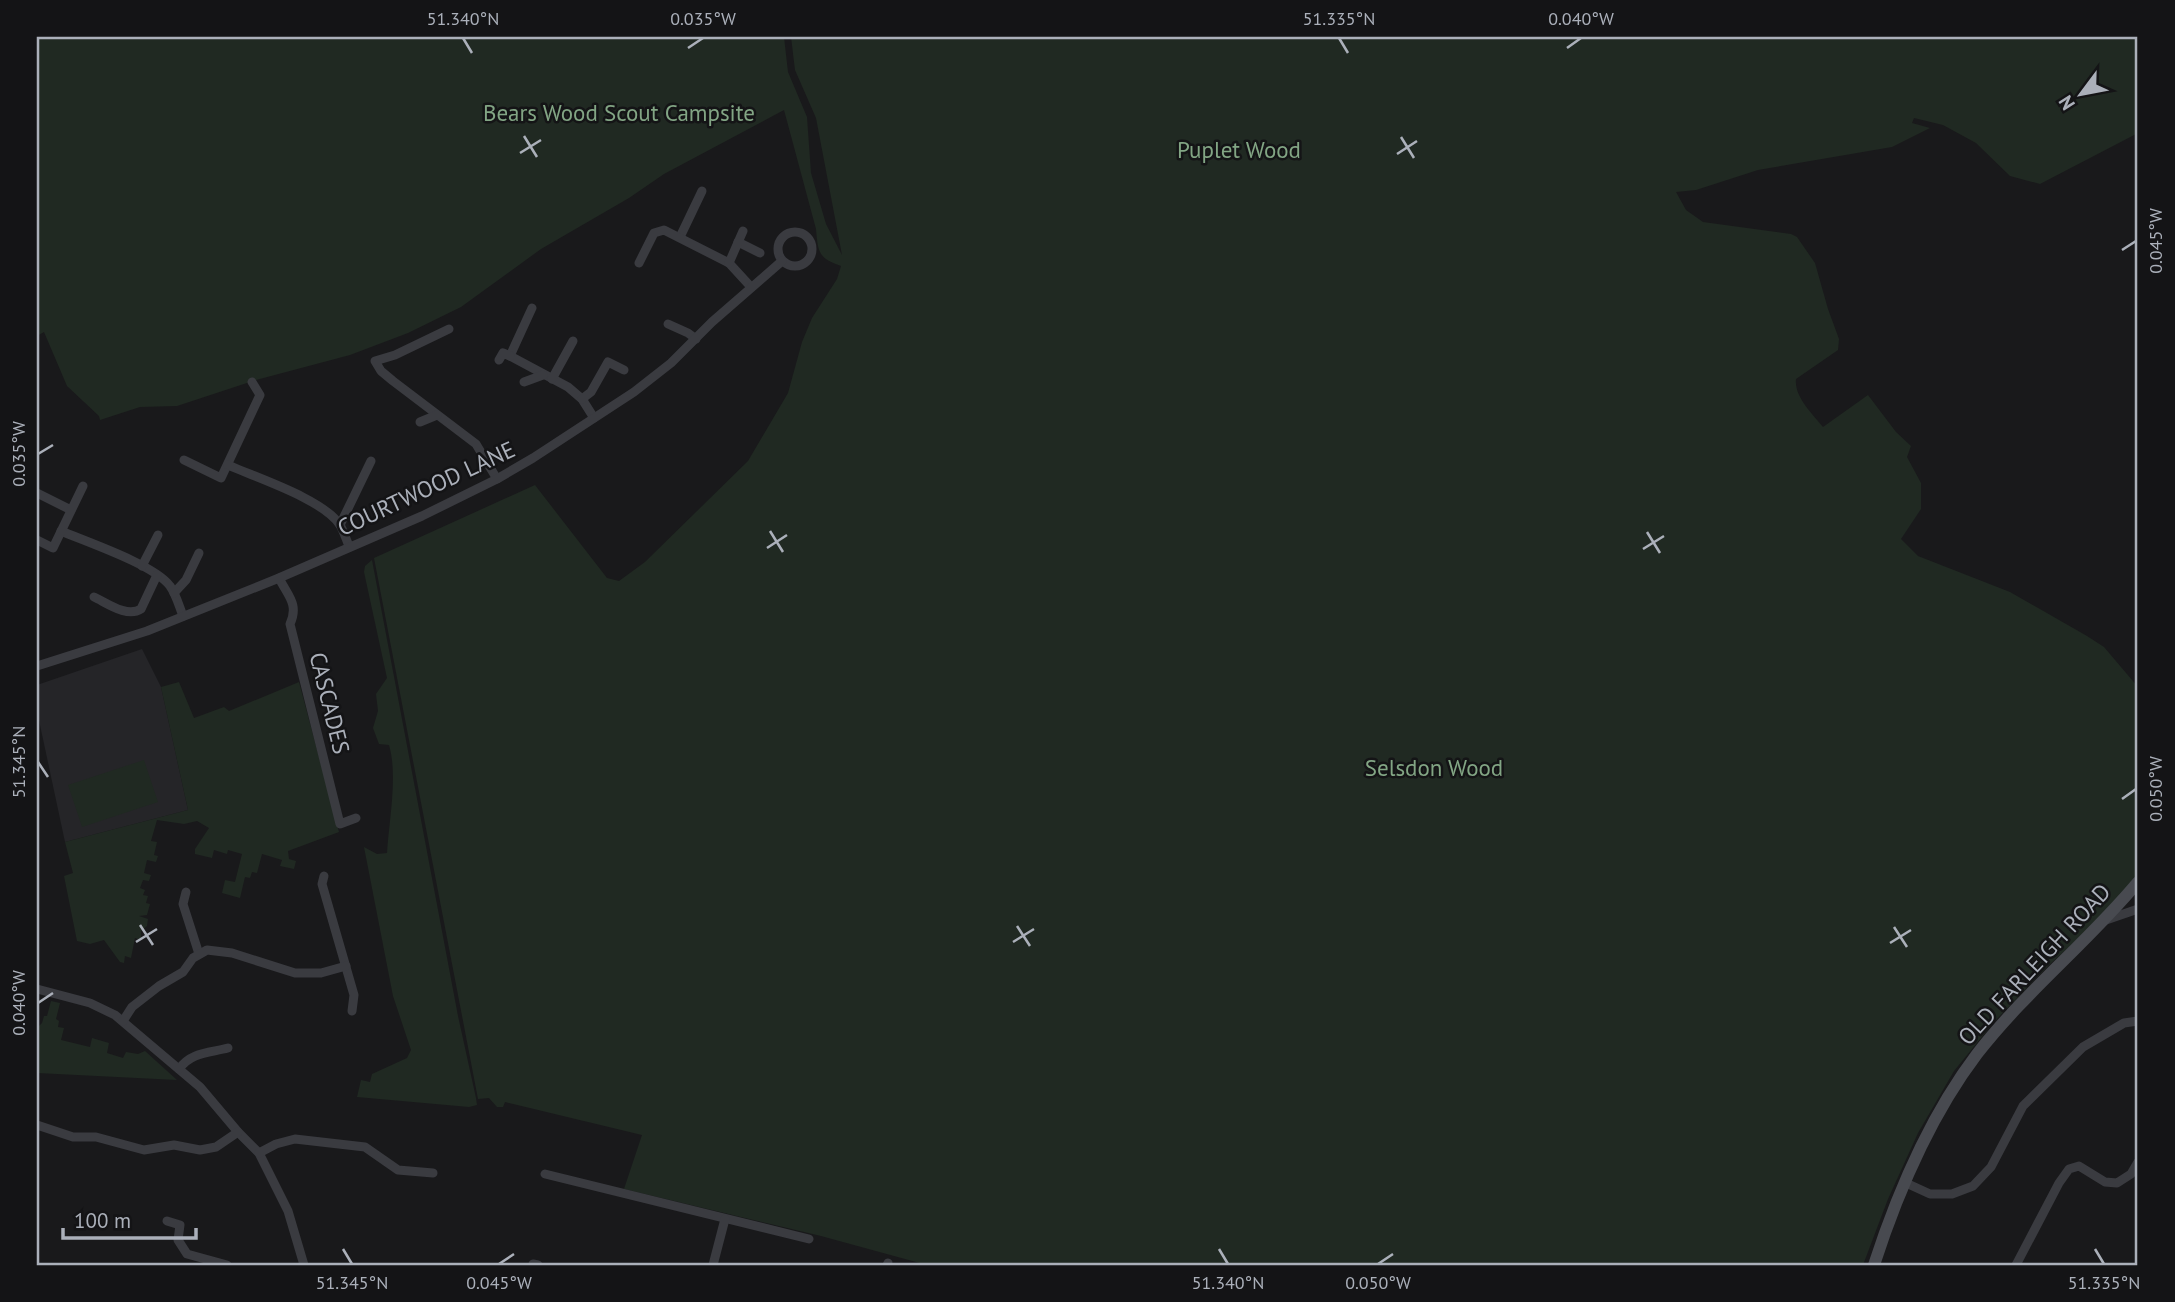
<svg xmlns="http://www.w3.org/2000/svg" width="2175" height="1302" viewBox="0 0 2175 1302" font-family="'PT Sans',sans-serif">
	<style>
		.built { fill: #252528 }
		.green { fill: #202922 }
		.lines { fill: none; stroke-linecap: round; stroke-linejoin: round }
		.street { stroke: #3a3b40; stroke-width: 9 }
		.secondary { stroke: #484a50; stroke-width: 12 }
		.ticks { fill: none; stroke: #abb0ba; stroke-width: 2.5 }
		.labels { text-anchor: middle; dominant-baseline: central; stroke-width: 5; stroke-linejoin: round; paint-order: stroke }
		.park-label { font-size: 23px; fill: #82a584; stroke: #141416 }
		.street-label { font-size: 23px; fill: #abb0ba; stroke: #141416 }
		.neatline { fill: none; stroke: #abb0ba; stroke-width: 2.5 }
		.ticks-label { font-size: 18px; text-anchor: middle; fill: #abb0ba }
	</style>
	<rect width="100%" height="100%" fill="#19191b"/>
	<polygon class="built" points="142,649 161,687 188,810 65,842 37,711 37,685"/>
	<g class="green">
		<path d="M37,37H784L788,72L807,117L811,173L826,224L842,255L816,118L795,70L791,37H2138V133L2040,184L2010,176L1976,143L1943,125L1914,118L1912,123L1930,128L1892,147L1758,170L1696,190L1676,192L1686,210L1703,222L1791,234L1797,237L1815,263L1828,309L1839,339L1838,350L1796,379C1794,397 1813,414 1823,427L1868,395L1896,432L1911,446L1907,457L1921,483V509L1901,539L1918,556L2010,592L2087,636L2104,647L2138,687V874L2101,918L2049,965L1994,1022L1954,1071L1918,1133L1888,1199L1863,1265H927L821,1236L624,1189L642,1135L505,1102L503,1107H497L489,1098L478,1099L374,558L535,485L607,578L619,581L645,562L748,461L788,393L802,342L812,318L837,279L841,266C818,258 818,252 816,229L784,110L664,174L629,198L541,249L461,307L408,333L350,355L256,380L177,406L140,407L100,420L99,416L67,386L44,332L37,336Z"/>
		<path d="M372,560L458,1016L476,1098L477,1105L469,1107L357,1097L361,1080L370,1082L372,1074L407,1058L411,1050L393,996L364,847L377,854L387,853C389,821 398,775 389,745L379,744L373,728L378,711L376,694L387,678L364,572L365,566Z"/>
		<polygon points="179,682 194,718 224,707 229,711 299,682 339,832 288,851 289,859 296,861 294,869 280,866 282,860 262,854 257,873 252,872 250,878 245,877 240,898 222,893 225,880 235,882 242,854 228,850 227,854 214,850 212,858 195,854 195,849 209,828 197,821 184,824 157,820 151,841 157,842 154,855 158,856 156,862 147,860 144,873 151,875 149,881 143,880 140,888 145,890 143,895 148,896 146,903 150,904 147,915 139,916 148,919 147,926 141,931 141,940 135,938 131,958 125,956 124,963 120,962 104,940 90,944 77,941 64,876 73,873 65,842 188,810 161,687"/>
		<polygon points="144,760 158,802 82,827 68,785"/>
		<polygon points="51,1001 60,1003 56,1019 59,1021 58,1027 64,1028 61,1040 90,1047 92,1038 109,1043 107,1053 123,1058 126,1052 138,1054 145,1051 177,1080 37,1073 37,1028 42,1023 44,1016 47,1016"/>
	</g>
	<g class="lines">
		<g class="street">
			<circle cx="795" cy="249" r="17"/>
			<polyline points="680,237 702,191"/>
			<polyline points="738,242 760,253"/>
			<polyline points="639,263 654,233 664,230 729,263 751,287"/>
			<polyline points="729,263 743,231"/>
			<polyline points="532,308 510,356 568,387 582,399 594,418"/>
			<polyline points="668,324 688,333 696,339"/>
			<polyline points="449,329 395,355 375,361 381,371 393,381 476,444 497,479"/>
			<polyline points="499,360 503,353 510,356"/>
			<polyline points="552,379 573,341"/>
			<polyline points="524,382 543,375"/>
			<polyline points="582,399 591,392 608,362 624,370"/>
			<polyline points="420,422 437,415"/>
			<polyline points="184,460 221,478 260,395 252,382"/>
			<path d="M228,465C257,478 323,499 340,525C344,532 346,539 349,546"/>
			<polyline points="37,493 71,510"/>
			<polyline points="340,525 371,461"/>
			<path d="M61,531C87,542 155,565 170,586C176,594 179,606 183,616"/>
			<polyline points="37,540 53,548 83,486"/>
			<polyline points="142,566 158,535"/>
			<path d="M279,578C288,596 299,604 290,624L340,824L356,818"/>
			<polyline points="174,593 186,580 199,553"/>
			<path d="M94,597C107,603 127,618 141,609L157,575"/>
			<polyline points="37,666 147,631 279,578 422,516 497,479 533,458 634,392 671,363 712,322 782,261"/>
			<polyline points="324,876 322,884 354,995 352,1011"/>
			<polyline points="186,892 183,904 199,954"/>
			<polyline points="2106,920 2138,909"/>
			<polyline points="37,989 90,1003 115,1015 200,1087 238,1132 259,1153 288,1211 304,1265"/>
			<polyline points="123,1021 132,1007 159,986 183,972 193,958 207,950 232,953 295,973 321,973 346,966"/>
			<path d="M179,1069C191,1052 209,1053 228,1048"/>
			<polyline points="37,1125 73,1137 96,1137 144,1150 174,1145 200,1150 216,1147 238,1132"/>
			<polyline points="259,1153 276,1144 295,1139 365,1147 398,1170 433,1173"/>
			<polyline points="545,1174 809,1239"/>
			<polyline points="1906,1183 1930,1194 1952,1194 1973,1186 1991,1167 2023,1106 2083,1047 2124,1023 2138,1021"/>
			<polyline points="167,1221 180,1225 178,1240 187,1254 227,1265"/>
			<polyline points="533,1264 538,1265"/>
			<polyline points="713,1265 725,1219"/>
			<polyline points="887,1265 888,1263"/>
			<polyline points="2016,1265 2059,1183 2069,1169 2079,1166 2105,1182 2117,1183 2131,1174 2138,1162"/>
		</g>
		<path class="secondary" d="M1874,1265C1898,1191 1930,1116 1977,1054C2025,992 2088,942 2138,882"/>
	</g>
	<path class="ticks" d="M463,38L472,53M1339,38L1348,53M688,48L703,38M1567,48L1581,38M524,136L537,157M1401,137L1414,158M520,153L541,140M1397,154L1417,141M2122,250L2136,241M38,454L53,445M770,531L783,552M1647,532L1660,553M767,548L787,535M1643,549L1664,536M38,762L48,777M2122,799L2136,789M140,925L153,945M1017,926L1030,946M1894,927L1907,947M136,942L157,929M1013,942L1034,929M1890,943L1911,930M38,1003L53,993M343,1249L352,1264M1219,1249L1228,1264M2095,1249L2104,1264M499,1264L514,1254M1378,1264L1393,1254"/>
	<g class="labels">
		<g class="park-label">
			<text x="619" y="112">Bears Wood Scout Campsite</text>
			<text x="1239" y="149">Puplet Wood</text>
			<text x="1434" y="767">Selsdon Wood</text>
		</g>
		<g class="street-label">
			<text transform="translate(426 488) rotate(-25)">COURTWOOD LANE</text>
			<text transform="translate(330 703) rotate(76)">CASCADES</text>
			<text transform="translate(2034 964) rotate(-47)">OLD FARLEIGH ROAD</text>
		</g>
	</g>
	<rect width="2175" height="1302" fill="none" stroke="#141416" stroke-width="77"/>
	<g transform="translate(2081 94) rotate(238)" stroke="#141416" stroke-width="5" paint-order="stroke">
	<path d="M0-5L12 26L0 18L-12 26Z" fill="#abb0ba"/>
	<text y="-10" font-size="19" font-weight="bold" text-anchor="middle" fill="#abb0ba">N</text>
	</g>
	<path d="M63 1228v10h133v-10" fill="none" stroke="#abb0ba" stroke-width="3.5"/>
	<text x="74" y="1228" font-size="21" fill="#abb0ba" stroke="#141416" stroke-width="5" paint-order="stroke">100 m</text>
	<rect x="38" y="38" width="2098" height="1226" class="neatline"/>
	<g class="ticks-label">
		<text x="463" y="25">51.340°N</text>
		<text x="703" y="25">0.035°W</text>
		<text x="1339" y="25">51.335°N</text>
		<text x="1581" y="25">0.040°W</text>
		<text transform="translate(2156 241) rotate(-90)" y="6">0.045°W</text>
		<text transform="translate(19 454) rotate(-90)" y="6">0.035°W</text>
		<text transform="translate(19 762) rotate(-90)" y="6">51.345°N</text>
		<text transform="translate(2156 789) rotate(-90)" y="6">0.050°W</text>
		<text transform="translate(19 1003) rotate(-90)" y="6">0.040°W</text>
		<text x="352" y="1289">51.345°N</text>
		<text x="499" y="1289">0.045°W</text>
		<text x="1228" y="1289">51.340°N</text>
		<text x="1378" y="1289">0.050°W</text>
		<text x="2104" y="1289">51.335°N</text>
	</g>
</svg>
